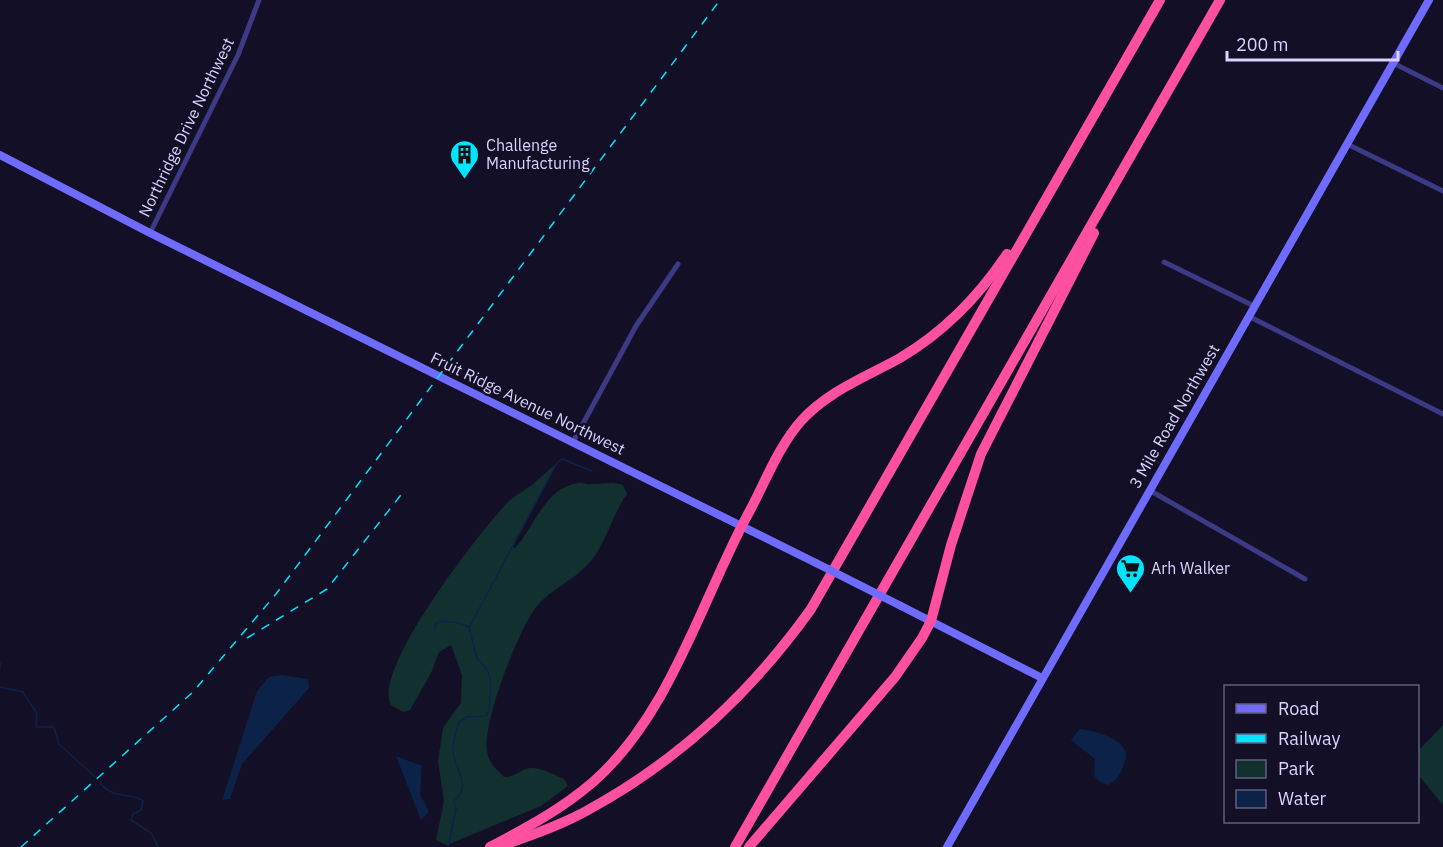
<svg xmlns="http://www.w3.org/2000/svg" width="1443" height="847" viewBox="0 0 1443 847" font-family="'IBM Plex Sans',sans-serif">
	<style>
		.green { fill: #12302f }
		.water { fill: #0c2248 }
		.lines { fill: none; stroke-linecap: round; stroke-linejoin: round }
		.stream { stroke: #0c2248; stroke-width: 1.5 }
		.street { stroke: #3d3a85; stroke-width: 5 }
		.secondary { stroke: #6f6bff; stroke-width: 8 }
		.highway { stroke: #ff4fa3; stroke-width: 10 }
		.rail { stroke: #00e5ff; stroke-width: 1.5; stroke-dasharray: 9 8; stroke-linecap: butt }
		.secondary-bridge { stroke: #6f6bff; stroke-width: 8 }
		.labels { text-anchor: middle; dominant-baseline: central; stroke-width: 5; stroke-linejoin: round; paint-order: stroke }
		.street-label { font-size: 16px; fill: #d9d4ff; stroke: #130f26 }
		.poi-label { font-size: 16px; fill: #d9d4ff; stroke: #130f26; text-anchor: start }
	</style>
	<rect width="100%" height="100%" fill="#130f26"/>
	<g class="green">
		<path d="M557,463L512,546L515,548C535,527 544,488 578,483C582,482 587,485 591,484C604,484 611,481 623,485L627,494C612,515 607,542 590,562C575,580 552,588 537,606C519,628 482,723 487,751C488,762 497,770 504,777C515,777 517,772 526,769C537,765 554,775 564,779L568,786L541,806L447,845L436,840L444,801L438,761L443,728L461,703L462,675L451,645L439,652L431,673L410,710L403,712L391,705C371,670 483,527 510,500C517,494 526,490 533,484C541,477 549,470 557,463Z"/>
		<polygon points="1443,725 1443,805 1420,777 1418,751"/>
	</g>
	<g class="water">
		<polygon points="282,675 308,679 309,688 242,764 230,799 222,800 257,691 269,677"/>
		<path d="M1080,729C1092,730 1123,738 1126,753C1127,757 1124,763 1123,767C1120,775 1116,781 1108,785C1090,780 1095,774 1095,759L1071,740Z"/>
		<polygon points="396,756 422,766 420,794 429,812 421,820"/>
	</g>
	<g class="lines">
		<g class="stream">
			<polyline points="470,626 557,463 562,459 592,471"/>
			<path d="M435,630L436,623C446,620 460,622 469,627L477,659C495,672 491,690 489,711L486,716L467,717L459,722C456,731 453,741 453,751C455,771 473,785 454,801L456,809L448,847"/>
			<polyline points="0,662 0,669"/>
			<polyline points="0,687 23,692 37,714 36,727 54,727 59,744 95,777"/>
			<path d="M100,783C116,801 129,791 143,801L141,810L133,814L131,820L151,833L158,847"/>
		</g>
		<g class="street">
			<polyline points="1393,63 1443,88"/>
			<polyline points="1347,144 1443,191"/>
			<polyline points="150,233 238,55 259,0"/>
			<polyline points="1164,262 1254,306"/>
			<polyline points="1248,316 1443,414"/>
			<polyline points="573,442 636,326 678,264"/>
			<polyline points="1149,490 1305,579"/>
		</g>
		<g class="secondary">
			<polyline points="0,155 150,233 816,563"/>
			<polyline points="901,606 1042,678"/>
			<polyline points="947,847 1429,0"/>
		</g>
		<g class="highway">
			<path d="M490,847C526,828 562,809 593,782C669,716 701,602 747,516C764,485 778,447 801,421C828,391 866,377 900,358C944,332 979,296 1007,254"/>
			<path d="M499,847C528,836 560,826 588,810C678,761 751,693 811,609L1160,0"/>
			<polyline points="735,847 1220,0"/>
			<polyline points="749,847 895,677 922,638 931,621 951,545 981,454 1094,233"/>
		</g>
		<g class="rail">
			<polyline points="247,638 327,589 404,491"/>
			<polyline points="21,847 193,692 276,594 720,0"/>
		</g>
		<polyline class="secondary-bridge" points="816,563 901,606"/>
	</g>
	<defs>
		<symbol id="building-pin" viewBox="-11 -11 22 30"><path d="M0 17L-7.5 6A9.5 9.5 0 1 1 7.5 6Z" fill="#00e5ff" stroke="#130f26"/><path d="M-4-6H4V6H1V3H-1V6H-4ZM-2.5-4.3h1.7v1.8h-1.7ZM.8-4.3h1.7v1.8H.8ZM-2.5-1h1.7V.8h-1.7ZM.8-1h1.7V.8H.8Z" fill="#111"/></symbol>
		<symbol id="supermarket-pin" viewBox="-11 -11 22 30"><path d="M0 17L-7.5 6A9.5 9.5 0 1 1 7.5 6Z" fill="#00e5ff" stroke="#130f26"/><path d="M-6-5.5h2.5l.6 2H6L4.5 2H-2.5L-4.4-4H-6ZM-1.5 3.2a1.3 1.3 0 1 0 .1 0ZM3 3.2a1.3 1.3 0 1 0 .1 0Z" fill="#111"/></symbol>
	</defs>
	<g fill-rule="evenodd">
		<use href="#building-pin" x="448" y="138" width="33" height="45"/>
		<use href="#supermarket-pin" x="1114" y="552" width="33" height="45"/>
	</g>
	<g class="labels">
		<g class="street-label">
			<text transform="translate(186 127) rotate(-64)">Northridge Drive Northwest</text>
			<text transform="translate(528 403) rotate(26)">Fruit Ridge Avenue Northwest</text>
			<text transform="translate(1174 416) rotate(-60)">3 Mile Road Northwest</text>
		</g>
		<g class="poi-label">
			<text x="486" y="145">Challenge<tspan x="486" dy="18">Manufacturing</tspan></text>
			<text x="1151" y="568">Arh Walker</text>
		</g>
	</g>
	<rect x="1224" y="685" width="195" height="138" fill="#130f26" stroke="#625e7d" stroke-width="1.5"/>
	<rect x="1236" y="704" width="30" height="9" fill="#6f6bff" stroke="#625e7d" stroke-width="1.5"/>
	<text x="1278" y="715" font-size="18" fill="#d9d4ff">Road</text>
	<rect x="1236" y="734" width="30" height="9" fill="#00e5ff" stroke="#625e7d" stroke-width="1.5"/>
	<text x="1278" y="745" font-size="18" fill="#d9d4ff">Railway</text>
	<rect x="1236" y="760" width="30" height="18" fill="#12302f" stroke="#625e7d" stroke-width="1.5"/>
	<text x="1278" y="775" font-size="18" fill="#d9d4ff">Park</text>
	<rect x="1236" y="790" width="30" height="18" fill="#0c2248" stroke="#625e7d" stroke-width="1.5"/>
	<text x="1278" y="805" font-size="18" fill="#d9d4ff">Water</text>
	<path d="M1227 51v9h171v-9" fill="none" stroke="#d9d4ff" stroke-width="3"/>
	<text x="1236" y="51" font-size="18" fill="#d9d4ff" stroke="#130f26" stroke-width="4.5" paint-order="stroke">200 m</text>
</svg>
